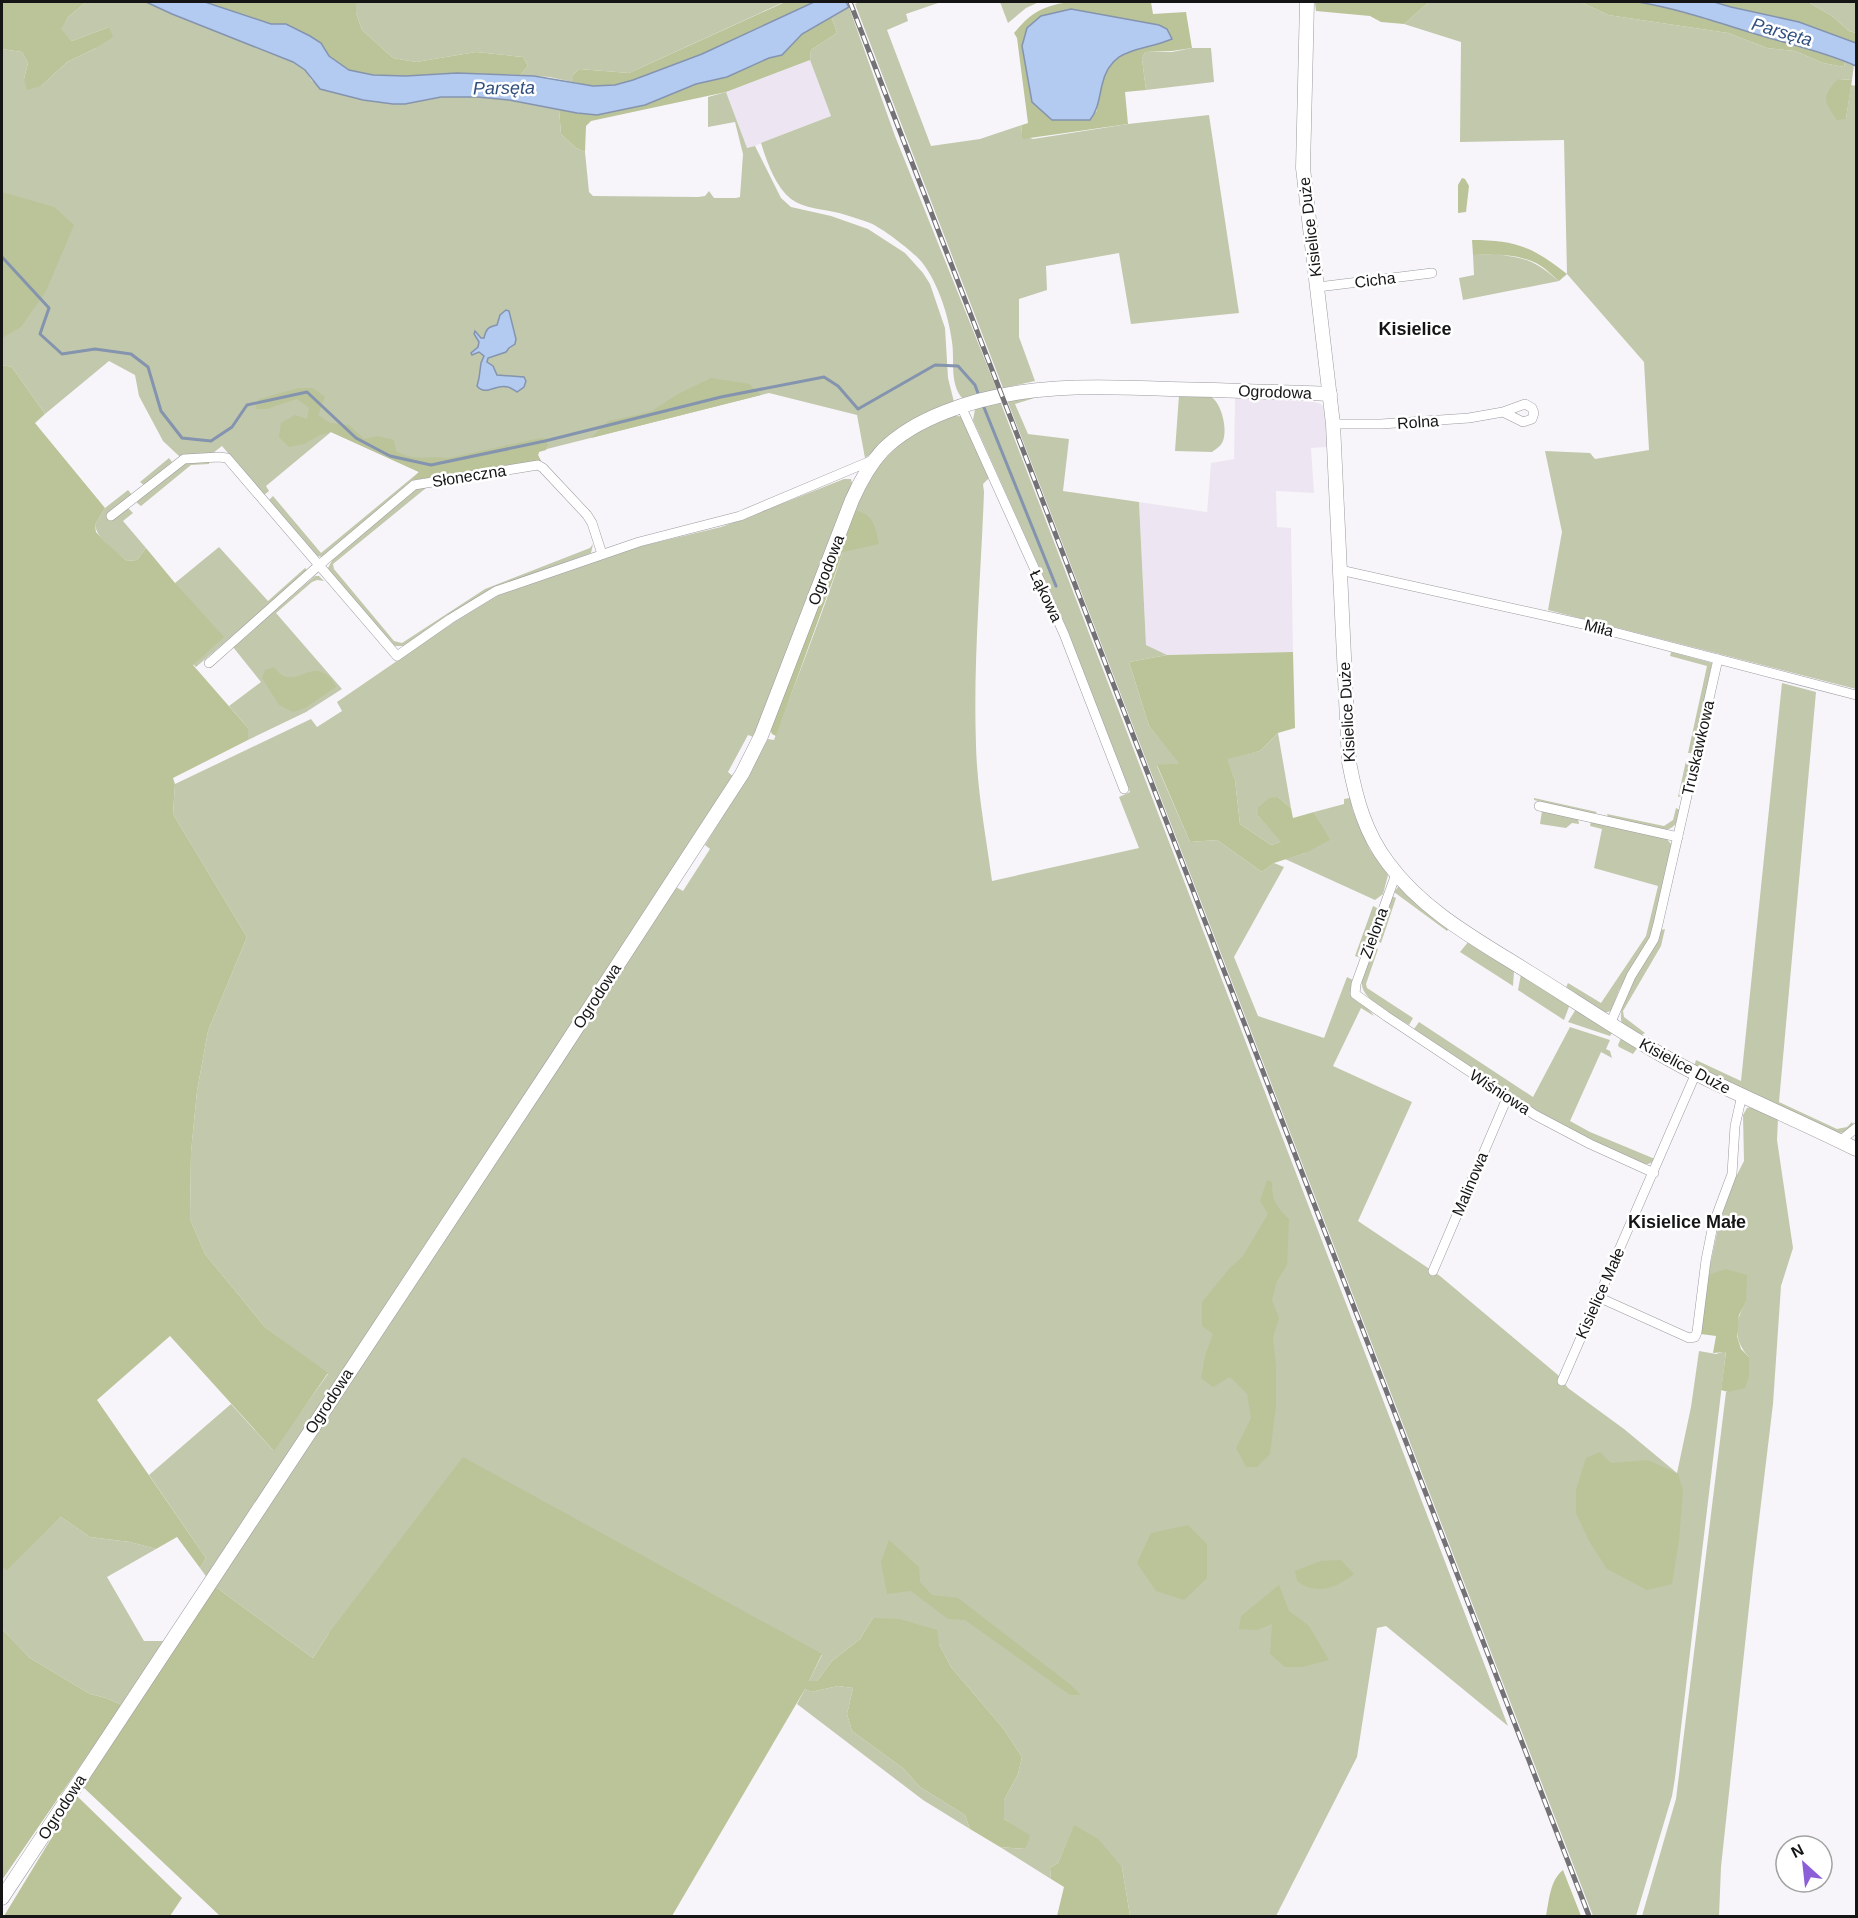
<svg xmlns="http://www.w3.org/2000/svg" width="1858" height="1918" viewBox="0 0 1858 1918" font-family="Helvetica,sans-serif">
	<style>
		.built { fill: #ede6f2 }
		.green { fill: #c2c8ac }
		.forest { fill: #bbc399; fill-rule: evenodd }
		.water { fill: #b3cbf0; stroke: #8494af; stroke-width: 1.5 }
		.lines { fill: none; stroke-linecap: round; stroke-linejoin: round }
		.stream { stroke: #8494af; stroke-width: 3 }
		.street-casing { stroke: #9c9a9e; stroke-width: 10 }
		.secondary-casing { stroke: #9c9a9e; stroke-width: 15 }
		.street { stroke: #fff; stroke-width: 9 }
		.secondary { stroke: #fff; stroke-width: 14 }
		.rail-casing { stroke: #747275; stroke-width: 5 }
		.rail { stroke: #fff; stroke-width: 3; stroke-dasharray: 9; stroke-linecap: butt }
		.labels { text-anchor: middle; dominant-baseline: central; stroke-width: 5; stroke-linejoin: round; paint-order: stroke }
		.street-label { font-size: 16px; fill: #161516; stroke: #fff }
		.water-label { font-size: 18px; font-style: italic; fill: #304f7f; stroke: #fff }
		.neighbourhood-label { font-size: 18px; font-weight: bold; fill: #161516; stroke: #fff }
	</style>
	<rect width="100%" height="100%" fill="#f8f5fa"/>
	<g class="built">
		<polygon points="810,60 831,116 747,149 726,92"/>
		<polygon points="1235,396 1314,402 1321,404 1326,412 1328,447 1311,448 1314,493 1276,491 1277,527 1291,528 1293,652 1167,655 1146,645 1139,502 1207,512 1211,463 1234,459"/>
	</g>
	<g class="green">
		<polygon points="86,2 146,2 293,62 305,70 312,81 363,100 393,104 405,104 441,97 477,97 509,100 559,109 561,134 576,148 585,152 589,192 593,196 698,197 705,196 709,191 714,198 736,198 740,197 743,154 735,122 708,127 708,97 726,92 747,148 755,146 781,198 791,207 831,216 868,229 905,253 923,273 930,284 945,328 948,378 954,402 865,458 857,415 769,393 539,451 538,455 541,461 414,480 325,555 322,557 317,556 269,500 273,496 321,553 419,472 331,432 266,486 269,491 264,495 222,446 213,453 179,456 163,441 139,396 135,375 109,361 45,414 12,367 2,365 2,49 22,52 28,63 24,79 41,86 67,62 96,48 109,27 72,41 60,29 68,17"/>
		<polygon points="356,2 784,2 629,73 579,69 573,75 573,82 549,77 520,75 528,66 523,57 476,52 416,62 393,58 362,30 356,13"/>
		<polygon points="859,2 941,2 906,14 908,21 887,30 931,146 980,139 1022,125 1021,135 1033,139 1128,124 1209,115 1239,313 1131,324 1119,253 1046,266 1047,290 1019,299 1019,337 1035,381 1003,388 855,4"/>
		<polygon points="1000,2 1039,2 1026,8 1008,23"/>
		<polygon points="1429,2 1581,2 1608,15 1728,33 1767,48 1795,51 1823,63 1844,67 1845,62 1854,65 1852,80 1838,79 1846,119 1851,85 1856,86 1856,689 1548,610 1562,532 1545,451 1590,453 1595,459 1649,450 1644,362 1567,274 1564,140 1460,142 1461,42 1404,24"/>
		<polygon points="1808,2 1856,2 1856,33 1849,31 1832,16"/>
		<path d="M849,7L895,136L997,390L963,399C949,384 955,360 952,342C949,316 936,276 918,258C908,248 882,228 870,223C860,219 849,216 839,213C824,209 804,209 791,199C775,186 767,162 761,143L831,116L810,60L811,50L837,33L831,16Z"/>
		<polygon points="1192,48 1211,48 1214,82 1146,90 1142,59 1145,52 1172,52"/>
		<path d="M1496,254C1529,259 1533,260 1559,281L1463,300L1459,278L1474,275L1473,255Z"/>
		<path d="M1047,394L1015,404L1028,434L1069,439L1063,491L1139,502L1146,645L1167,655L1129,662L1149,726L1180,763L1157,766L1190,842L1217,840L1262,872L1274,863L1284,867L1234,957L1258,1016L1324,1038L1347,977L1353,980C1344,1004 1364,1000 1374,1016L1361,1008L1333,1066L1412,1102L1358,1221L1440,1276L1558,1375L1568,1388L1624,1429L1677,1473L1691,1407L1699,1351L1716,1354L1726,1351L1675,1778L1672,1796L1636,1916H1593L1007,400Z"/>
		<path d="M1179,395L1209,396C1221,400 1228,429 1223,441C1221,446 1216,449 1212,452L1175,451Z"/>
		<path d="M1000,401L1508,1726L1386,1626L1377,1628L1357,1757L1276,1916H1130L1122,1867L1074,1826L1058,1863L1050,1868L1051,1879L1000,1847L1026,1849L1029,1835L1004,1819V1800L1018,1774L1022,1757L1003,1728L951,1667L939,1644L873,1618L860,1639L832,1661L817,1681H809L822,1655L329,1633L313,1658L213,1585L673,892L676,887L683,891L710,849L705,845L739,790L766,742L768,739L774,740C797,678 822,615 843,552C851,528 854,500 868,479C883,456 935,408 963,417L989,478L983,484L984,492C981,576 973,661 976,745C977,790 986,836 992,881L1139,848L1119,797L1130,792L1067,629L973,420L975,409L980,406Z"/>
		<polygon points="169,458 172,462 144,485 140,482"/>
		<polygon points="209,461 209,464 191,465 141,506 137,503 138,499 184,462"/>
		<polygon points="844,479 851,479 853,487 756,738 748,735 728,772 734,777 208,1579 200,1568 206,1558 149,1475 231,1404 273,1450 328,1374 265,1327 205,1254 190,1219 191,1152 197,1091 208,1031 247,937 173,814 175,784 311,719 317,727 342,711 337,702 448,626 499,595 546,576 629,549 721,527 743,519"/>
		<polygon points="435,485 426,488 333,564 334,569 394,641 402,643 485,589 590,548 593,544 591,553 491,589 405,646 395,646 330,573 328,568 334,557 410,493 416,489"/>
		<path d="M128,490L132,495L107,517L110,521L126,509H129L133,513L123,521L146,548L137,560L127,561C116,551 98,541 95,525L105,508Z"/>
		<polygon points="219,547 268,601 305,568 308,571 196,667 193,664 175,583"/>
		<polygon points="315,576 319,576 324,581 317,580 312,582 276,613 342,689 306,712 248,740 248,728 229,706 261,682 233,647"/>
		<polygon points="1671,652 1712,663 1693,753 1688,753 1707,666 1670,656"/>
		<path d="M1782,683L1816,692L1779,1102L1837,1129L1847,1127L1852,1122L1853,1124C1849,1131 1842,1134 1835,1133L1694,1067L1696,1060L1741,1081Z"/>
		<polygon points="1278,733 1291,808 1278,797 1258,816 1282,842 1271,845 1240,824 1235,780 1226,758 1260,751"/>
		<polygon points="1686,761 1690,765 1684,795 1678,797"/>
		<polygon points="1350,798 1353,811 1370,850 1388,875 1383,894 1375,900 1285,859 1305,853 1320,823 1314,812 1344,804 1344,799"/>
		<polygon points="1534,798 1597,812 1594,814 1534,800"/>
		<path d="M1676,808L1680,810C1678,820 1677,827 1666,830L1608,817L1607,814L1664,826L1673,820Z"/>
		<polygon points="1542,811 1578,818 1579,824 1572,823 1566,828 1540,824"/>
		<polygon points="1591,821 1665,837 1671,844 1671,850 1652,934 1619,990 1611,1011 1604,1013 1565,990 1568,983 1601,1003 1646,936 1658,886 1594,868 1602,829 1590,826"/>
		<polygon points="1398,887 1401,887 1416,904 1449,928 1447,931 1394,892"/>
		<polygon points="1392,896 1396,898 1381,943 1376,940"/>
		<polygon points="1373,906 1379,909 1361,958 1355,956"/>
		<path d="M1665,929L1661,946L1623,1011L1624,1017L1645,1033L1639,1036L1622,1025C1614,996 1652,957 1661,930Z"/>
		<polygon points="1469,941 1514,971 1513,986 1460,952"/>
		<path d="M1373,947L1378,949L1366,984L1367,988L1413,1018L1409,1025C1396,1017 1363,1000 1362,985C1361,973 1369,958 1373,947Z"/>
		<polygon points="1521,974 1570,1004 1564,1020 1518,990"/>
		<polygon points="1576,1009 1610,1030 1612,1033 1610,1036 1568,1022"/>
		<path d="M1419,1022L1533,1097L1570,1027L1610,1040L1606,1049L1610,1051L1612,1058L1601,1052L1570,1121L1590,1132L1655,1159C1652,1162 1652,1163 1648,1164C1639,1165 1626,1157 1618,1153C1544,1121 1480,1074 1414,1029Z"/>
		<polygon points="1621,1038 1638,1047 1633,1054 1619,1047 1618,1045"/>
		<path d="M1756,1106L1778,1118L1777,1140L1793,1248L1781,1286L1773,1404L1753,1570L1721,1867L1719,1916H1642L1676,1799L1726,1392H1728L1749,1357C1733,1340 1734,1322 1746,1302L1708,1275L1724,1200L1744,1161L1743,1115L1747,1108Z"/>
		<polygon points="61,1517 90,1537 130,1542 156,1549 107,1577 144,1641 167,1641 122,1705 106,1698 90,1694 30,1658 2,1629 2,1568 7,1569"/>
		<polygon points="838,1686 853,1688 847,1714 852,1731 904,1769 920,1787 965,1815 970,1829 923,1800 797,1704 805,1689 811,1692"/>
	</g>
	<g class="forest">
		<polygon points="2,2 86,2 68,17 61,29 72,41 109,27 113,37 96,48 67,62 41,86 27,90 24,79 28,63 22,52 2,49"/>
		<polygon points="205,2 356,2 356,13 362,30 393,58 416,62 476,52 523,57 528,66 520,75 457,73 406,76 373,75 349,70 329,56 320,43 310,36 286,24 271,24"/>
		<polygon points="785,2 814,2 702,54 633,80 615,85 593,86 573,82 573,75 579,69 629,73"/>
		<path d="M1068,2H1151L1153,14L1186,12L1192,48L1172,51L1145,52L1142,59L1146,90L1125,92L1128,124L1023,139L1021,135L1022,125L1028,123L1017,38L1014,33C1032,12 1041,7 1068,2ZM1071,9L1159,25L1165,42C1150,45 1121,50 1111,62C1101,76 1099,97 1096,113Z"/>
		<polygon points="1315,2 1429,2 1404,24 1381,22 1370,16 1316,11"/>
		<polygon points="1581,2 1638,2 1666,6 1760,35 1811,49 1845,62 1844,67 1823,63 1795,51 1767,48 1728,33 1608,15"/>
		<polygon points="1714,2 1808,2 1832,16 1849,31 1856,33 1856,43 1799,22 1731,7"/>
		<polygon points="831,16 837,33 811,50 810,60 726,92 591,121 586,126 585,152 576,148 561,134 559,109 577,113 597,115 613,112 645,105 696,84 727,77 769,58 782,55 802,34"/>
		<path d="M1838,79L1852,80L1846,119L1837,120C1824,101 1821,97 1838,79Z"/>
		<polygon points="1462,178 1465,179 1469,186 1466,212 1458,213 1458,185"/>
		<polygon points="2,192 54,207 74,225 46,291 21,327 2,338"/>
		<path d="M1472,240C1515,240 1533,247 1567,274L1559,281C1552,275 1544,267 1536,263C1517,254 1493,254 1473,255Z"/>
		<polygon points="2,365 12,367 45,414 35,423 105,508 95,525 96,532 105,542 127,561 137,560 146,548 175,583 224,637 193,665 248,728 248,740 173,778 175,784 173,814 247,937 208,1031 197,1091 191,1152 190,1219 205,1254 265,1327 328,1373 274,1451 170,1336 97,1400 206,1558 200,1568 177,1537 156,1549 130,1542 90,1537 61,1517 7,1570 2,1568"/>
		<polygon points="711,378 749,384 761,395 591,438 608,421 650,412 678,394"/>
		<path d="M298,388H313L325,397L318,415L330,423L349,425L364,439L378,436L394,440L396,451C413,462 429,455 449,458L540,438H545L548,445L546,450L539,452L538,455L541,461L411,480L419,472L331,432L320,435L304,444L289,447L279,437L281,423L295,415L307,419L309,408L297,399L267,409H255L259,399Z"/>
		<path d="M855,510C875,516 875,526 879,544L843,552L776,736L772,734L770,729Z"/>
		<polygon points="1293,652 1295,728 1278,733 1260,751 1227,759 1235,780 1240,824 1271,845 1281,842 1258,816 1258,808 1269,798 1278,797 1291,808 1293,818 1314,812 1330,840 1305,853 1274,863 1262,872 1217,840 1190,842 1157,765 1179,763 1149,726 1129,662 1167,655"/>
		<path d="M274,667C292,693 308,660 327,675C331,677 334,683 336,687L305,708L293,712L279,705L262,678L265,670Z"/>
		<path d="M1267,1180L1272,1182C1272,1201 1276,1206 1289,1219L1287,1265L1277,1281L1272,1300L1279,1318L1273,1337L1276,1366V1406L1270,1454L1257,1467H1246L1236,1448L1251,1418L1247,1394L1230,1377L1213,1387L1201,1378L1205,1356L1213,1334L1202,1326V1302L1229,1269L1243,1256L1268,1214L1260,1201Z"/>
		<polygon points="1726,1269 1747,1275 1746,1302 1739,1315 1737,1336 1741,1349 1749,1357 1749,1376 1745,1388 1728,1392 1721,1390 1726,1352 1713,1353 1716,1336 1701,1334 1708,1275"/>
		<polygon points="1600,1452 1611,1463 1648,1460 1678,1474 1683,1491 1679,1540 1672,1584 1647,1590 1607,1569 1589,1541 1576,1513 1576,1490 1586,1458"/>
		<polygon points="463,1457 822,1654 809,1681 817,1681 832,1661 860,1639 873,1618 899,1619 937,1630 939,1644 951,1667 1003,1728 1022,1757 1018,1774 1004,1800 1004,1819 1030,1835 1026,1849 1000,1847 970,1829 965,1815 920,1787 904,1769 852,1731 847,1714 853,1688 838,1686 811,1692 805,1689 672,1916 220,1916 82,1786 213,1585 313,1658 329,1633"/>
		<polygon points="1188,1525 1207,1544 1207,1578 1184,1600 1156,1591 1137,1563 1151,1533"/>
		<polygon points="889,1540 919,1567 920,1582 932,1595 958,1598 1071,1685 1081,1695 1070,1695 965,1620 948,1619 911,1591 887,1594 881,1562"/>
		<path d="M1341,1560L1354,1574C1336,1588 1317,1596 1297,1581L1295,1571L1321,1561Z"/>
		<polygon points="1279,1585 1289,1611 1309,1626 1329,1660 1302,1667 1285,1667 1270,1654 1272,1624 1257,1630 1239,1629 1241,1616"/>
		<polygon points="2,1629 30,1658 90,1694 106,1698 122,1705 2,1880"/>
		<polygon points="77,1796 182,1898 170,1916 4,1916"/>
		<polygon points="1074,1825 1098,1839 1122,1867 1130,1916 1057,1916 1064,1887 1051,1879 1050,1868 1058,1863"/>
		<path d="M1563,1870L1581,1916H1546C1549,1901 1550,1880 1563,1870Z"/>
	</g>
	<g class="water">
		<polygon points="146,2 205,2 271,24 286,24 310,36 321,43 329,56 349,70 373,75 406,76 457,73 534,76 593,86 615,85 633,80 702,54 814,2 846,2 849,7 802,34 782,55 769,58 727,77 696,84 645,105 597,115 577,113 509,100 477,97 441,97 405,104 393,104 363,100 320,89 305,70 293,62 172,14"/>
		<path d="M1638,2H1714L1731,7L1799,22L1856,43V66C1825,52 1792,45 1759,35C1719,23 1680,9 1638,2Z"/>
		<path d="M1071,9L1159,25L1167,29L1172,39C1142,52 1111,45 1102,85C1099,98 1098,110 1090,120H1052L1032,102L1022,46L1027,28L1041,16Z"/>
		<path d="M506,310L509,311L516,339L515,344L509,348L506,352L488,358L487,362L493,366L497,375L524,377L526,381L524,387L517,392C516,391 509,387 508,387C496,383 486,397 477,386L479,378L481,363L484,356L479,352L472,355L471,353L478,347L479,342L474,334L475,331L481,338H484C486,329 488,327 497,325L500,315Z"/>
	</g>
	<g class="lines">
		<g class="stream">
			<polyline points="2,257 49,308 40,334 62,354 95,349 131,354 148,367 161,411 182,438 211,441 232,427 247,405 307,392 356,438 390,456 431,465 545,441 721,397 824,377 838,386 858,409 935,365 958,366 975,385 979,396"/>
			<polyline points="983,405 1056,586"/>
		</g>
		<defs>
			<g id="street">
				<polyline points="1318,287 1432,273"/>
				<polyline points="961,406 1064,634 1124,789"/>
				<polyline points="1333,424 1381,424 1469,418 1503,412 1525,404 1532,408 1534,413 1532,419 1523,422 1503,412"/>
				<polyline points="111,516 184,459 219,457 227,458 397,656 450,619 496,591 639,542 740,516 873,460"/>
				<polyline points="1340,570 1583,624 1856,695"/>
				<polyline points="209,663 318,566 414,485 538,465 543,468 587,515 592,523 602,554"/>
				<polyline points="1539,806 1678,837"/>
				<polyline points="1396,874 1356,984 1355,994 1386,1016 1535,1115 1590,1144 1654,1173"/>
				<polyline points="1610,1024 1631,976 1654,939 1658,924 1718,659"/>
				<polyline points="1840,1141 1856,1128"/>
				<polyline points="1433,1271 1507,1098"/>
				<polyline points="1598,1297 1689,1338 1695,1337 1697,1332 1706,1260 1713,1225 1732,1174 1735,1126 1742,1095"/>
				<polyline points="1562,1381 1696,1073"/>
			</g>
			<g id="secondary">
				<path d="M1307,2L1303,168L1333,424L1349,762C1356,799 1365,833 1388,863C1424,912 1479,941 1530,973C1585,1007 1638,1044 1697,1074C1749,1100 1804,1123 1856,1149"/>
				<path d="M2,1898L557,1058L742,774L761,736L852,500C860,482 869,465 883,450C900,433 922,421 945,412C1017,383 1094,386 1170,389C1223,390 1277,392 1330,394"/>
			</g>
		</defs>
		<use href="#street" class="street-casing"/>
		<use href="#secondary" class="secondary-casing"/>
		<use href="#street" class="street"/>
		<use href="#secondary" class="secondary"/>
		<defs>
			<polyline id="rail" points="850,2 1589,1916"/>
		</defs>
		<use href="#rail" class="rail-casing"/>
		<use href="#rail" class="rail"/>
	</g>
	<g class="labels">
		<g class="street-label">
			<text transform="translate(1310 227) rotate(-97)">Kisielice Duże</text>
			<text transform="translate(1375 280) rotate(-7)">Cicha</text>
			<text transform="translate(1275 392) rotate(2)">Ogrodowa</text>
			<text transform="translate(1418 422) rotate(-4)">Rolna</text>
			<text transform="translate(469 476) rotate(-9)">Słoneczna</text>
			<text transform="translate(826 570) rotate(-69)">Ogrodowa</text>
			<text transform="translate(1046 596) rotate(65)">Łąkowa</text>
			<text transform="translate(1599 628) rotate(14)">Miła</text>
			<text transform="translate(1347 712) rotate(-93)">Kisielice Duże</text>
			<text transform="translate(1698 748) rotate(-77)">Truskawkowa</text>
			<text transform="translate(1374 933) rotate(-70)">Zielona</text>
			<text transform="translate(597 996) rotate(-57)">Ogrodowa</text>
			<text transform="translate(1685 1066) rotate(28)">Kisielice Duże</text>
			<text transform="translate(1500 1092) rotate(33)">Wiśniowa</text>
			<text transform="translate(1470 1184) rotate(-67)">Malinowa</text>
			<text transform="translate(1600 1293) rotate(-66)">Kisielice Małe</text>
			<text transform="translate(329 1401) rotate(-57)">Ogrodowa</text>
			<text transform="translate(62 1807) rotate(-57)">Ogrodowa</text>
		</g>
		<g class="water-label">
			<text transform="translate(1782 32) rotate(16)">Parsęta</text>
			<text transform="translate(504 88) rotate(-1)">Parsęta</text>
		</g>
		<g class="neighbourhood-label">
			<text x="1415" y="329">Kisielice</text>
			<text x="1687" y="1222">Kisielice Małe</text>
		</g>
	</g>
	<rect width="1858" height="1918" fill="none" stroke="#161516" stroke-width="6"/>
	<g transform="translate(1804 1864) rotate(333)"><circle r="28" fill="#ffffff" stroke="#a2a1a2" stroke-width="1.5"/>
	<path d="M0-4.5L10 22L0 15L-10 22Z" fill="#8c5ed8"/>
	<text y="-9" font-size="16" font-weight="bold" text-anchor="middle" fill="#161516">N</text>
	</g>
</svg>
